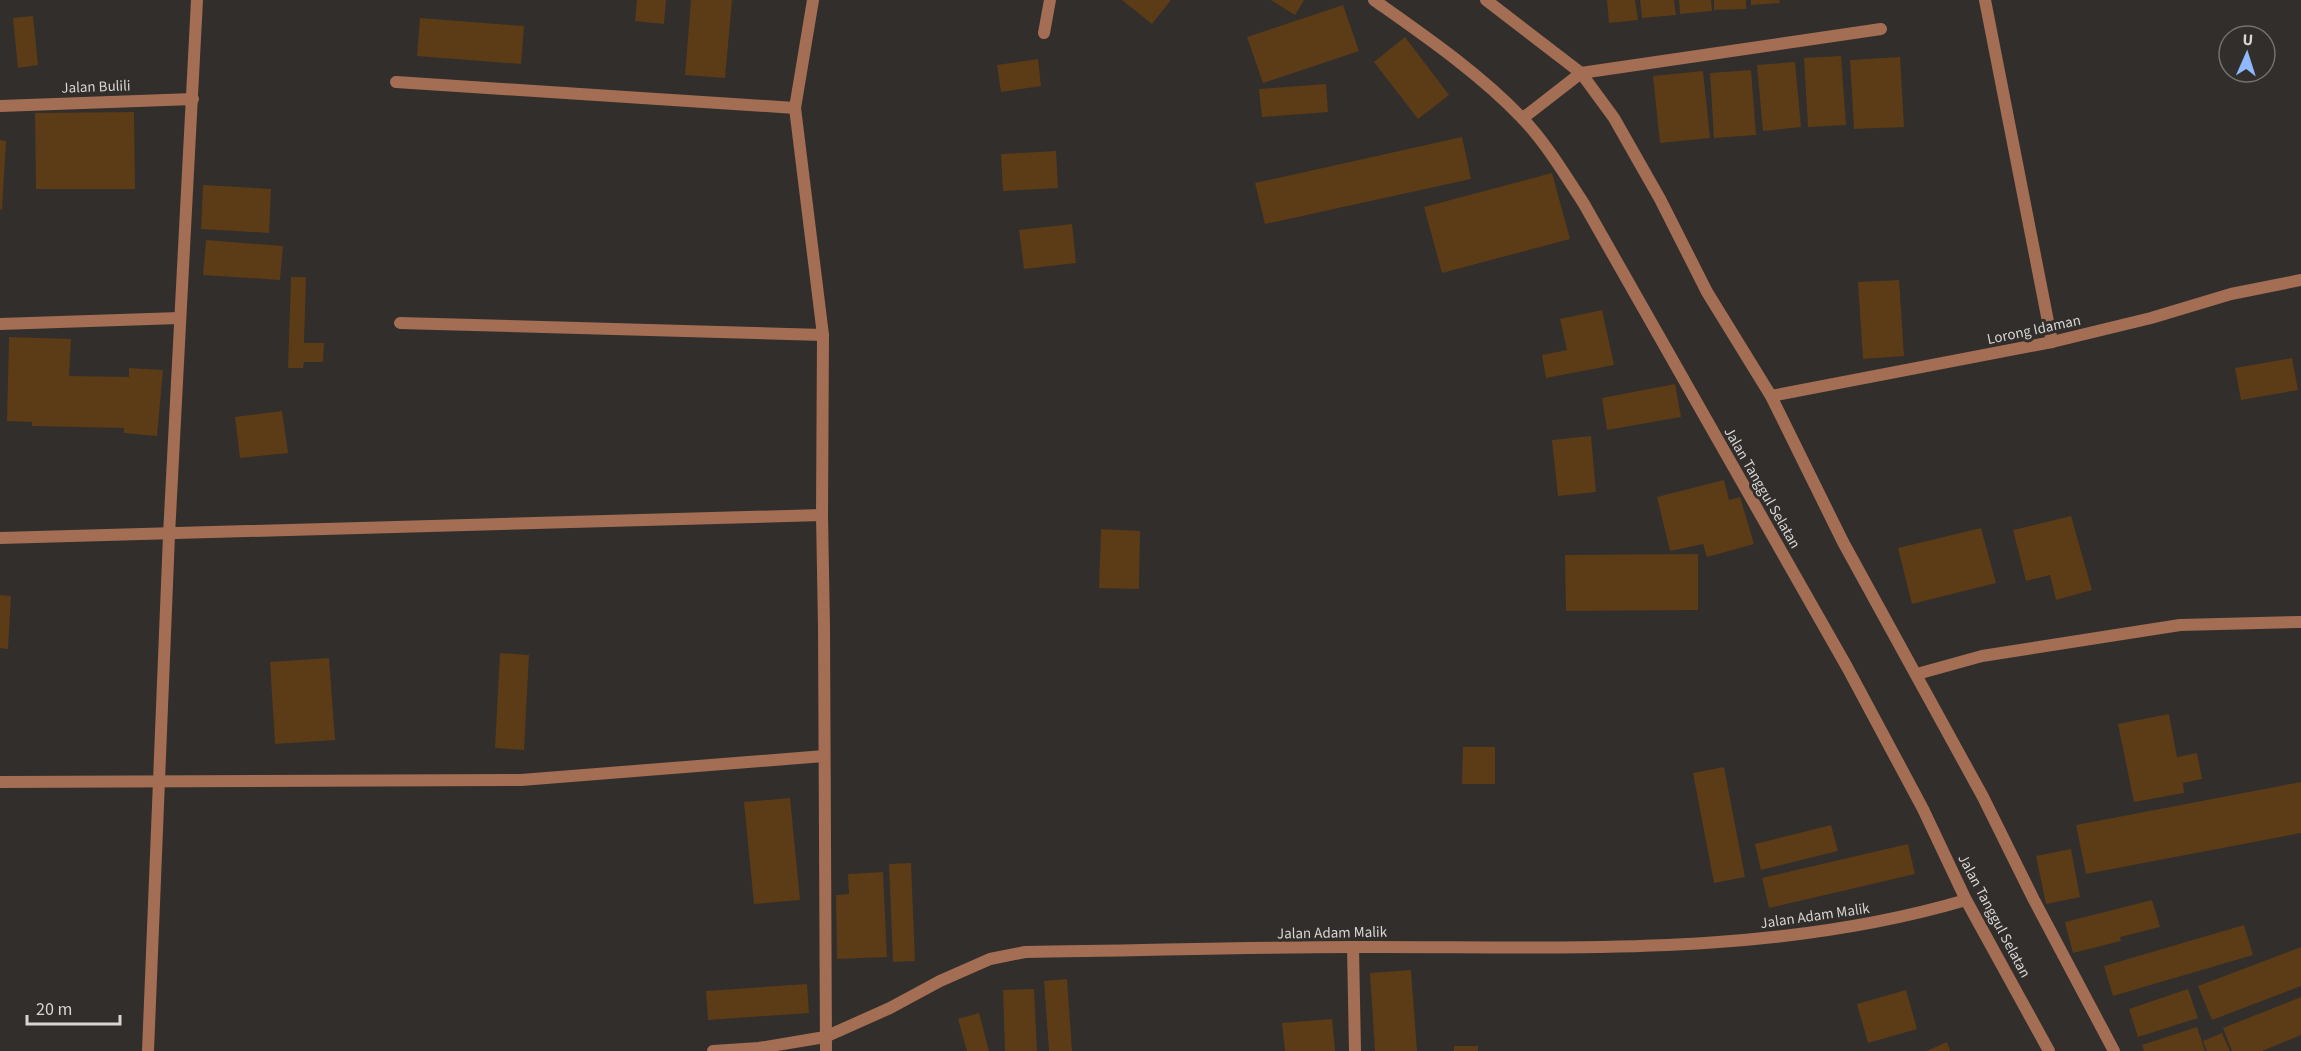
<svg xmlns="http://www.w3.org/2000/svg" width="2301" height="1051" viewBox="0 0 2301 1051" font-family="'Source Sans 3',sans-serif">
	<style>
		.building { fill: #5c3b17 }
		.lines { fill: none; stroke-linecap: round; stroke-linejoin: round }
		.minor { stroke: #a36e53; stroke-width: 12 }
		.tertiary { stroke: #a36e53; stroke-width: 12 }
		.labels { text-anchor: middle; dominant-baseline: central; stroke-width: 6; stroke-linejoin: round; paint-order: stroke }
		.street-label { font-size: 15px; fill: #d7d6d4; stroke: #312e2c }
	</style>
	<rect width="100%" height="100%" fill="#312e2c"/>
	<g class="building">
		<polygon points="637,0 666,0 664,24 635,21"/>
		<polygon points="691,0 732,0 725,78 685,75"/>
		<polygon points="1122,0 1171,0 1152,24"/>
		<polygon points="1271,0 1304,0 1295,15"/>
		<polygon points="1607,0 1635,0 1638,20 1609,23"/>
		<polygon points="1640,0 1674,0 1676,15 1642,18"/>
		<polygon points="1679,0 1711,0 1712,11 1680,14"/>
		<polygon points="1714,0 1746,0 1746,9 1714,10"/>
		<polygon points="1751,0 1779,0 1780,3 1751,5"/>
		<polygon points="1343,5 1359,51 1263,83 1247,37"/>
		<polygon points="33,16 38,65 18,68 13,18"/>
		<polygon points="420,18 524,26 521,64 417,56"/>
		<polygon points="1405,37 1449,95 1418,119 1374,62"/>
		<polygon points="1841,56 1846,125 1808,127 1804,58"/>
		<polygon points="1900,57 1904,127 1854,129 1850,60"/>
		<polygon points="1038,59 1041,86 1001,92 997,65"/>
		<polygon points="1795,62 1801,127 1763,131 1757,65"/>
		<polygon points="1751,70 1756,135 1714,138 1710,73"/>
		<polygon points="1703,71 1710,138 1660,143 1653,76"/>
		<polygon points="1326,84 1328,112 1262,117 1259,89"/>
		<polygon points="134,112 135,189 36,189 35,113"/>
		<polygon points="1462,137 1471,179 1265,224 1255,183"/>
		<polygon points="0,140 6,141 2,210 0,209"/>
		<polygon points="1056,151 1058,188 1003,191 1001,154"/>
		<polygon points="1552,173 1570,239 1442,273 1424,207"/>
		<polygon points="203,185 271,189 269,233 201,229"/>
		<polygon points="1072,224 1076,263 1024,269 1019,230"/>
		<polygon points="206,240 283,246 280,280 203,275"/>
		<polygon points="291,277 306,277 304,343 324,343 323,362 304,362 303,368 288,368"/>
		<polygon points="1899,280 1904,356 1863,359 1858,282"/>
		<polygon points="1602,310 1614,365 1546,378 1542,355 1567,350 1560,319"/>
		<polygon points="9,337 71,339 69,376 129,377 129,368 163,370 157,436 124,433 124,428 32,426 32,422 7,421"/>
		<polygon points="2292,358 2298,390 2241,400 2235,368"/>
		<polygon points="1675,384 1681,417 1607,430 1602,398"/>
		<polygon points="282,411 288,453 240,458 235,417"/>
		<polygon points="1591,436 1596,492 1558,496 1552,440"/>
		<polygon points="1724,480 1729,500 1740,497 1754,544 1707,557 1703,544 1670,551 1657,497"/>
		<polygon points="2071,516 2092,590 2056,600 2050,575 2026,581 2013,530"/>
		<polygon points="1981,528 1996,583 1912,604 1898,548"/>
		<polygon points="1101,529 1140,531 1139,589 1099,588"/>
		<polygon points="1698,554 1698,610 1566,611 1565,555"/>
		<polygon points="0,595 11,596 8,649 0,648"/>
		<polygon points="500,653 529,655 524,750 495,748"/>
		<polygon points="329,658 335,740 275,744 270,662"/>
		<polygon points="2169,714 2177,757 2197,753 2202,779 2183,783 2184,793 2134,802 2118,724"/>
		<polygon points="1463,747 1495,747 1495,784 1462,784"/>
		<polygon points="1724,767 1745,877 1714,883 1693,773"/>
		<polygon points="2301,782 2301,833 2086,874 2076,825"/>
		<polygon points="790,798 800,900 754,904 744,802"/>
		<polygon points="1831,825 1838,851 1761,870 1755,844"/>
		<polygon points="1908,844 1915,874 1769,908 1762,878"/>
		<polygon points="2071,849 2080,897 2046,904 2036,856"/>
		<polygon points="911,863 915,961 893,962 889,864"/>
		<polygon points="883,872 887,957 837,959 836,895 849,894 848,874"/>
		<polygon points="2152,900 2160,927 2120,937 2121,941 2073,953 2065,922"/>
		<polygon points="2244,925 2253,955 2113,996 2104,966"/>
		<polygon points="2301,947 2301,986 2212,1020 2198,986"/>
		<polygon points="1411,970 1417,1051 1375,1051 1370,973"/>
		<polygon points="1067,979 1072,1051 1049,1051 1044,981"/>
		<polygon points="807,984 809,1013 708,1020 706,991"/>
		<polygon points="1034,989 1037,1051 1005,1051 1003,990"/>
		<polygon points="2188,989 2198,1018 2138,1037 2129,1009"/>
		<polygon points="1906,990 1917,1029 1868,1043 1857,1004"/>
		<polygon points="2301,997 2301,1035 2262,1051 2232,1051 2223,1028"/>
		<polygon points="979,1013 989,1051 967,1051 958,1019"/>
		<polygon points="1332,1019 1335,1051 1285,1051 1282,1023"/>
		<polygon points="2197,1027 2205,1051 2144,1051 2142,1045"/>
		<polygon points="2222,1033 2230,1051 2207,1051 2203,1041"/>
		<polygon points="1947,1042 1950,1051 1927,1051"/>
		<rect x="1454" y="1046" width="24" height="5"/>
	</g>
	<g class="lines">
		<g class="minor">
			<polyline points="813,0 795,108 823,335 822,515"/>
			<polyline points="1486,0 1581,73 1614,118 1660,199 1707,292 1771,396 1843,542 1983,797 2034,900 2114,1051"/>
			<polyline points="1985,0 2052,342"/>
			<polyline points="1044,33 1050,0"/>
			<polyline points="396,82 795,108"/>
			<polyline points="0,106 193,99"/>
			<polyline points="1523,118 1581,73 1881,29"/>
			<polyline points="400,323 823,335"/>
			<polyline points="0,324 179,318"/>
			<polyline points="1771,396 2052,342 2151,318 2231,294 2301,280"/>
			<polyline points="0,538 822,515 824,627 826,1051"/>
			<polyline points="1917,674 1982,656 2180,625 2301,622"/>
			<polyline points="0,782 521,780 824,756"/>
			<polyline points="1353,947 1355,1051"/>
			<polyline points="148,1051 169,535 197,0"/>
			<path d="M713,1051L759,1048L825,1037L890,1008L940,981L990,959L1025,952C1134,951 1244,947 1353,947C1560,946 1765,959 1966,900"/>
		</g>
		<path class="tertiary" d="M1374,0C1425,36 1479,73 1522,118C1546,143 1565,175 1584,204L1847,667L1923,809L1966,900L2049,1051"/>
	</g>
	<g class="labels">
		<g class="street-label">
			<text transform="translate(96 87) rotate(-2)">Jalan Bulili</text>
			<text transform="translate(2034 330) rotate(-12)">Lorong Idaman</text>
			<text transform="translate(1762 488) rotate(60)">Jalan Tanggul Selatan</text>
			<text transform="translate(1815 916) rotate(-8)">Jalan Adam Malik</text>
			<text transform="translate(1994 916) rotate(62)">Jalan Tanggul Selatan</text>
			<text transform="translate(1332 933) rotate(-1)">Jalan Adam Malik</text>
		</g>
	</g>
	<g transform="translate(2247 54) rotate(3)"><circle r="28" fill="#312e2c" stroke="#73716f" stroke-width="1.5"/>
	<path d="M0-4.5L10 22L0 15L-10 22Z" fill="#8fb8fd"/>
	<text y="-9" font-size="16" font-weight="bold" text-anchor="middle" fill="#d7d6d4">U</text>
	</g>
	<path d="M27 1015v9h93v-9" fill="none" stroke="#d7d6d4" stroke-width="3"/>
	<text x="36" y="1015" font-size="18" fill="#d7d6d4" stroke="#312e2c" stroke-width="4.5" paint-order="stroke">20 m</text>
</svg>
